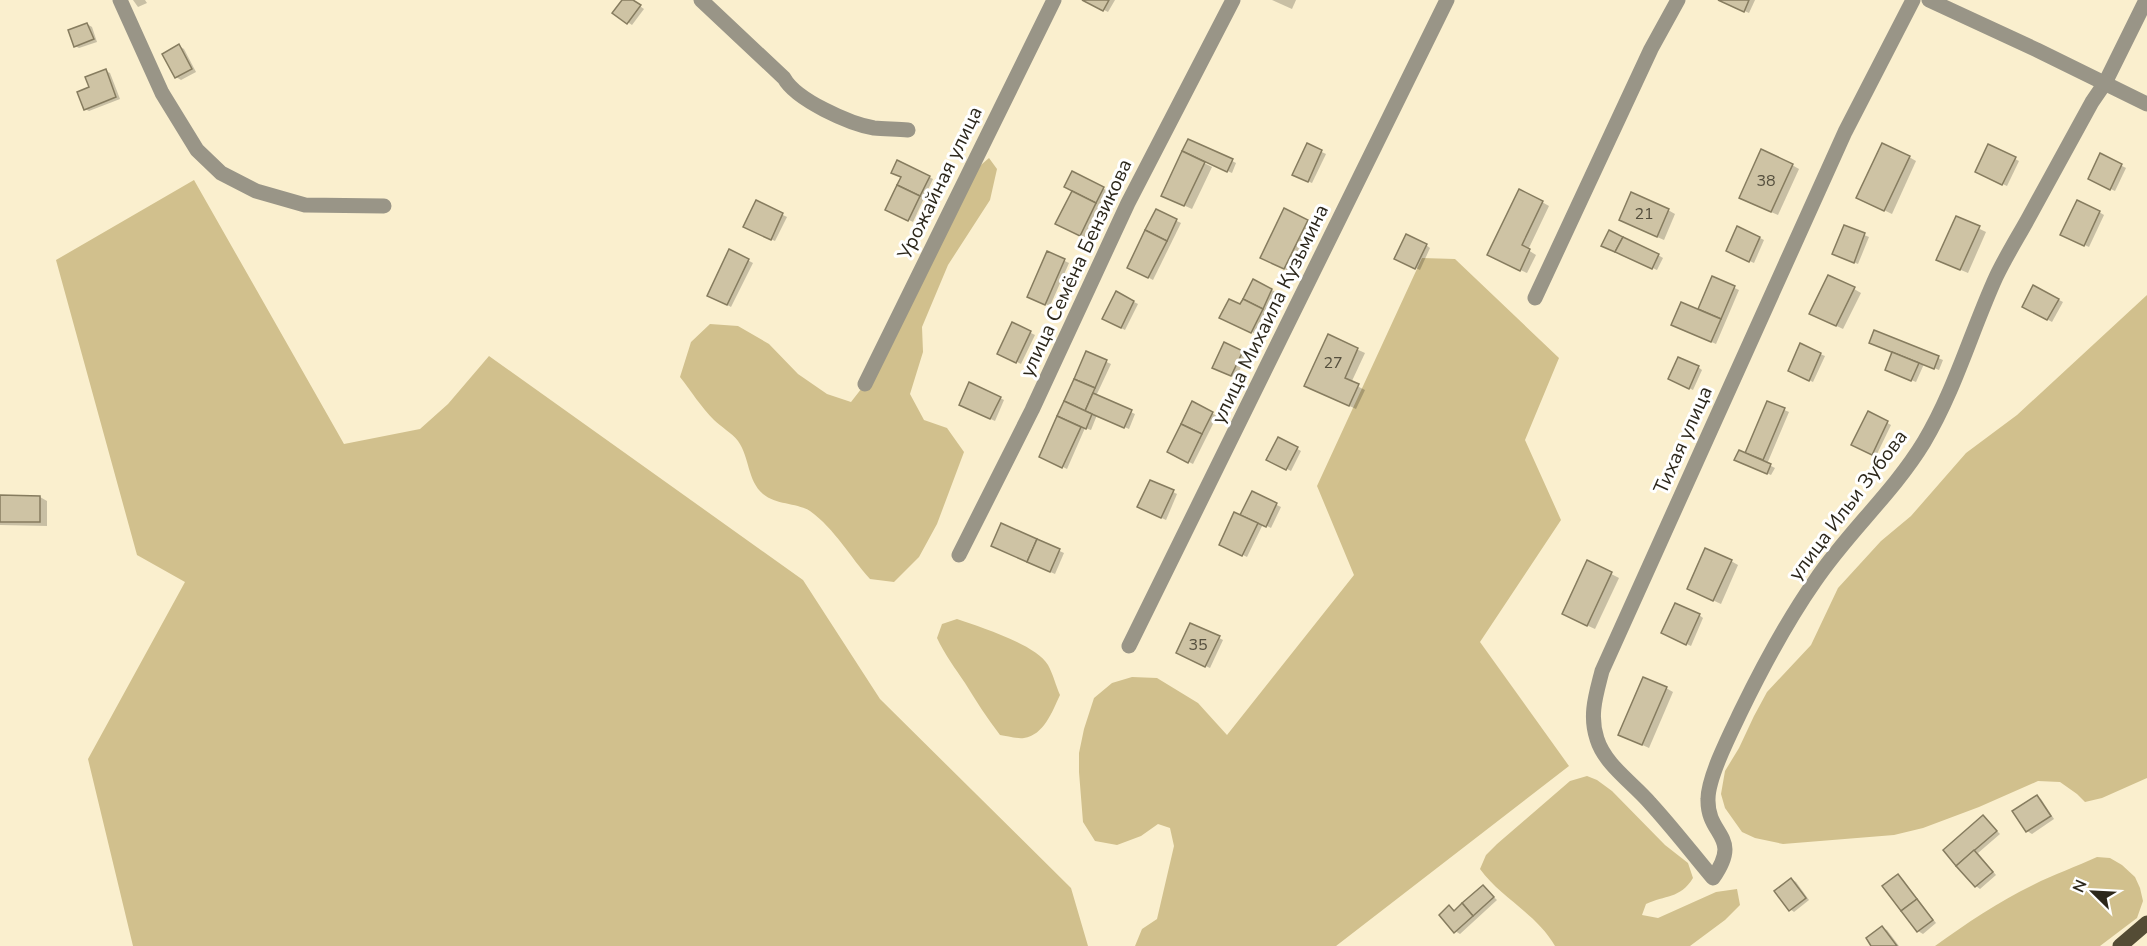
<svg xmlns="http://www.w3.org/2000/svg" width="2147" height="946" viewBox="0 0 2147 946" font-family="'Nunito Sans',sans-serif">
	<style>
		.green { fill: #d1c08d }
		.shadow { fill: #0003 }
		.building { fill: #cec3a4; stroke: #867c5f; stroke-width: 1.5 }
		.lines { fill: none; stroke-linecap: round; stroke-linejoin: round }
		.minor { stroke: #999587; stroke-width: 15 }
		.major { stroke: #544c35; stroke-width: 15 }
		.labels { text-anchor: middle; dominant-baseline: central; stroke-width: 6; stroke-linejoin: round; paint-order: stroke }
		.number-label { font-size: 16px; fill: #544e3d }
		.street-label { font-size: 20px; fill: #2c271b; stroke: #fff }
	</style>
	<rect width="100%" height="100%" fill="#faefce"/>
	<g class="green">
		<path d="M989,158L997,169L990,200L948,265L922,327L923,352L910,394L924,420L947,428L964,452L937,524L919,557L894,582L870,579C850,557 835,529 810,511C798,503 776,505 763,494C747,480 750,458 738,441C732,433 721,427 714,420C701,407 691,391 680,377L691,342L710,324L738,326L769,344L798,374L827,394L851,402L865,384L967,177Z"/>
		<polygon points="194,180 344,444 420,429 448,404 489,356 803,580 880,699 1071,888 1088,946 133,946 88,759 185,582 137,555 56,260"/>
		<polygon points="1422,258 1455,259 1559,358 1525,440 1561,520 1480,642 1569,766 1336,946 1135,946 1142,929 1157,919 1174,846 1170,828 1158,824 1141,836 1117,845 1095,841 1083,822 1079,772 1079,753 1084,729 1094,698 1112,683 1132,677 1157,678 1198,703 1227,735 1354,575 1317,486"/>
		<polygon points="2147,295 2147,778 2102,798 2085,802 2077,794 2060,782 2038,781 1979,807 1923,828 1894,835 1783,844 1755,838 1742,832 1725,808 1721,794 1725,771 1739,748 1754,716 1767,692 1811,645 1838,588 1881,541 1911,516 1966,453 2017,415"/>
		<path d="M957,619C980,627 1035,644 1048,665C1053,674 1056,686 1060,695C1052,712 1044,735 1024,738C1017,739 1007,736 1000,735C987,718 976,701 965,683C955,668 945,655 937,638L942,624Z"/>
		<path d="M1587,776L1597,780L1612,791L1665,845L1688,863L1693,878C1680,899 1665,895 1646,904L1642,915L1658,918L1716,892L1737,889L1740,905L1725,920L1690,946H1555C1537,914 1501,898 1480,869L1486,855L1497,844L1570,781Z"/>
		<path d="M2097,857L2110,858L2122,865L2135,877L2140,888L2143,901L2137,918L2100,946H1935C1967,923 1998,902 2033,885C2054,874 2076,867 2097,857Z"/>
	</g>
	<g class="shadow">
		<polygon points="133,0 145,0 147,3 138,7"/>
		<polygon points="624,0 631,0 644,9 632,25 614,13"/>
		<polygon points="1085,0 1115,0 1108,12"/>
		<polygon points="1272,0 1296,0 1292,9"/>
		<polygon points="1720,0 1755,0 1749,13"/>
		<polygon points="87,24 92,27 97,42 79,48 75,46"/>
		<polygon points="179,46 184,49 196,72 181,80 176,77"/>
		<polygon points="106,71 110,73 120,99 89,111 85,109 91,88"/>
		<polygon points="1307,145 1326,154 1312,183 1298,177"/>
		<polygon points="1189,154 1232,161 1236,163 1232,173 1205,161 1204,163 1212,167 1192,209 1170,199"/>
		<polygon points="2100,155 2126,168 2115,191 2094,181"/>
		<polygon points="1909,157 1916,161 1892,214 1865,201"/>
		<polygon points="2015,159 2019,161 2007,186 1981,174"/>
		<polygon points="1792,165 1799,169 1778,215 1748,202"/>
		<polygon points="1073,173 1108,191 1085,238 1057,224 1074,191"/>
		<polygon points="902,177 929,177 933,179 913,222 887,209"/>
		<polygon points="756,202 787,217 775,241 749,229"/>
		<polygon points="1542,202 1549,206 1528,250 1536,255 1527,273 1496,259"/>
		<polygon points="1668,210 1675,214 1664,240 1628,224"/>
		<polygon points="1156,211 1181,223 1153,280 1129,267"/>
		<polygon points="2099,212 2104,215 2089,247 2067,237"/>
		<polygon points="1957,218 1986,232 1968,273 1945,263"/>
		<polygon points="1307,221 1314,225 1291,272 1269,262"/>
		<polygon points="1845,227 1869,237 1858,264 1839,256"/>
		<polygon points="1760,238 1764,240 1754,263 1732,253"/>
		<polygon points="1426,245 1430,248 1420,270 1400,261"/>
		<polygon points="1603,245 1658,255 1663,258 1657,270"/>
		<polygon points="730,251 753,263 731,307 709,295"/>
		<polygon points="1048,253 1069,263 1050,306 1033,299"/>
		<polygon points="1713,278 1739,290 1716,344 1678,327 1699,311"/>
		<polygon points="1253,281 1276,292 1256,334 1226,320 1241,306"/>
		<polygon points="2034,287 2063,302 2052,322 2024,306"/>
		<polygon points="1854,289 1861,293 1843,329 1818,317"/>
		<polygon points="1116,293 1138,304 1125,330 1104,319"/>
		<polygon points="1013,324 1035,335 1021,364 999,353"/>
		<polygon points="1875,332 1943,360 1939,370 1924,364 1916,382 1891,372 1894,352"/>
		<polygon points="1328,336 1365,353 1351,383 1365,390 1356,409 1313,389"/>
		<polygon points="1242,352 1247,354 1236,378 1218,370"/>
		<polygon points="1087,353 1111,364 1096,396 1135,414 1129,429 1097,415 1091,430 1085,428 1067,469 1041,456"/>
		<polygon points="1820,354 1825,356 1813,382 1794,373"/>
		<polygon points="1698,367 1702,370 1693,390 1674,381"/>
		<polygon points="1000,398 1004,400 995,421 965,407"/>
		<polygon points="1193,403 1217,416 1193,464 1169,452"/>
		<polygon points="1768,403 1789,412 1767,464 1775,468 1771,475 1741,462 1746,455"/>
		<polygon points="1868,413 1891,425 1876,456 1853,444"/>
		<polygon points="1279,439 1301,451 1291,471 1268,459"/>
		<polygon points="1173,492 1177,494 1166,520 1143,509"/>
		<polygon points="1252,493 1281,507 1271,528 1263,524 1247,557 1221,544 1241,517"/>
		<polygon points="0,497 40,497 47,501 47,526 0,525"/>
		<polygon points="1002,525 1064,553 1055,574 997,548"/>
		<polygon points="1731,561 1738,565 1721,604 1695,592"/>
		<polygon points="1588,562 1619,578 1595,629 1571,618"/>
		<polygon points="1699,615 1703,618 1691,646 1667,635"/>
		<polygon points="1219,638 1223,640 1210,668 1182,655"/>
		<polygon points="1666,688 1673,692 1649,748 1627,738"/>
		<polygon points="2037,796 2041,799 2054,819 2032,834 2027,831"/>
		<polygon points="1983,817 2000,834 1978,853 1996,875 1980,889 1976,886 1945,850"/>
		<polygon points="1898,875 1902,878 1936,923 1923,934 1918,931"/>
		<polygon points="1791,879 1796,882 1809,900 1794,912 1790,909"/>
		<polygon points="1483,887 1497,900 1460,934 1455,931 1450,907 1456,911"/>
		<polygon points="1882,928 1887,930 1899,946 1873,946"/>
	</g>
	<g class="building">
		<polygon points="622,0 633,0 641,5 627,24 612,13"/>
		<polygon points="1082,0 1109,0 1103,11"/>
		<polygon points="1718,0 1749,0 1744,12"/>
		<polygon points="87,23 94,39 74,47 68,30"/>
		<polygon points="179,44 192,69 175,78 162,54"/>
		<polygon points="106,69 116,97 84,110 77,92 89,87 85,77"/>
		<polygon points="1188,139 1233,159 1227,172 1182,151"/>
		<polygon points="1307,143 1322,150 1308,182 1292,175"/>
		<polygon points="1882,143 1910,156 1884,211 1856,198"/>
		<polygon points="1988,144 2016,157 2002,185 1975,172"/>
		<polygon points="1761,149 1793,164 1771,212 1739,198"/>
		<polygon points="1182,151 1205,162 1184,206 1161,196"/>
		<polygon points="2100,153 2122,164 2110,190 2088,179"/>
		<polygon points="897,160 930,176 920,196 897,185 901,177 891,173"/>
		<polygon points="1072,171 1104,187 1096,203 1064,187"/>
		<polygon points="897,185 920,196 908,221 885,210"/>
		<polygon points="1519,189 1543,201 1522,245 1530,249 1520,271 1487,255"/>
		<polygon points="1072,191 1096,203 1080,236 1055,224"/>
		<polygon points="1631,192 1669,209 1657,237 1619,220"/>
		<polygon points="756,200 783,213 771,240 743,227"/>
		<polygon points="2077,200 2100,211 2084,246 2060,235"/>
		<polygon points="1284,208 1308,220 1284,269 1260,258"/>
		<polygon points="1156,209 1177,219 1167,241 1145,230"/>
		<polygon points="1956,216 1980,226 1960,270 1936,260"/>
		<polygon points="1844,225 1865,233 1854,263 1832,254"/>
		<polygon points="1737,226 1760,237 1749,262 1726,251"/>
		<polygon points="1145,230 1167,241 1148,278 1127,268"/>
		<polygon points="1609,230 1623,237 1615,252 1601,246"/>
		<polygon points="1406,234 1427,244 1415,269 1394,259"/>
		<polygon points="1623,237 1659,254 1652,269 1615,252"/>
		<polygon points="729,249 749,259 727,305 707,296"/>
		<polygon points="1047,251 1065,259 1045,305 1027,297"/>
		<polygon points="1828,275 1855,287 1836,326 1809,314"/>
		<polygon points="1712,276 1735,286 1721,319 1698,309"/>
		<polygon points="1253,279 1272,289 1263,309 1243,299"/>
		<polygon points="2033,285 2059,299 2047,320 2022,307"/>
		<polygon points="1116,291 1134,301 1121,328 1102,319"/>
		<polygon points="1229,299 1240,304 1243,299 1263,309 1251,333 1219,318"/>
		<polygon points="1681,302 1721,319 1711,342 1671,325"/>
		<polygon points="1012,322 1031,331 1016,363 997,354"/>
		<polygon points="1874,330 1939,356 1934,369 1869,343"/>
		<polygon points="1328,334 1358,348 1345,378 1359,384 1349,406 1304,386"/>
		<polygon points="1224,342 1243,351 1231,376 1212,368"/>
		<polygon points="1800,343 1821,353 1809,381 1788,371"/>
		<polygon points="1086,351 1107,360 1095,388 1074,379"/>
		<polygon points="1892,352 1919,363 1911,381 1885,370"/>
		<polygon points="1678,357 1699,366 1689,389 1668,379"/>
		<polygon points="1074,379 1095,388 1085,411 1064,401"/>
		<polygon points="969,382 1001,397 990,419 959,405"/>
		<polygon points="1093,393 1132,410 1124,428 1085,411"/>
		<polygon points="1064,401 1092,414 1086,429 1057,416"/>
		<polygon points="1192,401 1213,412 1202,434 1181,424"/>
		<polygon points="1767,401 1785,408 1763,460 1745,453"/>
		<polygon points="1868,411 1888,421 1872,455 1851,445"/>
		<polygon points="1057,416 1081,427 1062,468 1039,457"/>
		<polygon points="1181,424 1202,434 1188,463 1167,452"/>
		<polygon points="1278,437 1298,447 1286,470 1266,460"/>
		<polygon points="1739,450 1771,464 1767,474 1734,460"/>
		<polygon points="1150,480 1174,490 1161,518 1137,507"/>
		<polygon points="1252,491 1277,503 1266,527 1240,515"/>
		<polygon points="0,495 40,496 40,522 0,522"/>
		<polygon points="1234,512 1258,523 1242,556 1219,545"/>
		<polygon points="1001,523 1037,539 1027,562 991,546"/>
		<polygon points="1037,539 1060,549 1050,572 1027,562"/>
		<polygon points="1705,548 1732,560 1713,601 1687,589"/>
		<polygon points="1587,560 1612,572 1587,626 1562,614"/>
		<polygon points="1675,603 1700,614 1686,645 1661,633"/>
		<polygon points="1190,623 1220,636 1205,667 1176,653"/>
		<polygon points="1643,677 1667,687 1642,745 1618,735"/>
		<polygon points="2037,795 2051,816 2026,832 2012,811"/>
		<polygon points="1983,815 1997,831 1956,866 1943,850"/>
		<polygon points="1974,850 1993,872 1975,887 1956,866"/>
		<polygon points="1898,874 1917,899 1901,911 1882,886"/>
		<polygon points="1791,878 1806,898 1789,911 1774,891"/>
		<polygon points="1483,885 1494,897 1473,916 1462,903"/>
		<polygon points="1917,899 1933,920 1917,932 1901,911"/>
		<polygon points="1462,903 1473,916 1454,933 1439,915 1449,905 1454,911"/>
		<polygon points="1882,926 1897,946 1871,946 1866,938"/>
	</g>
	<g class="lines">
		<g class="minor">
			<polyline points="120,0 162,93 197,150 221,173 256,191 305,205 384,206"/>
			<path d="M701,0L784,78C796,100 850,124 874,128C885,129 897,129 908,130"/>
			<path d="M1913,0L1845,132L1602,671C1596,695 1589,715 1597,739C1605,765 1633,783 1650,803C1672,827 1692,853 1713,878C1743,835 1707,837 1708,799C1708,777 1731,732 1741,711C1763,666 1787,621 1815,581C1848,532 1893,493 1924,442C1955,390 1971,332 1996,277C2006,256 2018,237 2029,217C2050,179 2071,141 2092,102L2105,83L2146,0"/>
			<polyline points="1929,0 2037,50 2147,104"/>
			<polyline points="1535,298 1651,49 1678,0"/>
			<polyline points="865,384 1054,0"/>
			<polyline points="959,555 1032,410 1128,203 1233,0"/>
			<polyline points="1129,646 1447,0"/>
		</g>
		<polyline class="major" points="2120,946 2147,923"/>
	</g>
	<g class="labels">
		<g class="number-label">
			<text x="1766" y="181">38</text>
			<text x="1644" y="214">21</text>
			<text x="1333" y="363">27</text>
			<text x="1198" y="645">35</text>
		</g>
		<g class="street-label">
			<text transform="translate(940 183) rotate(-64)">Урожайная улица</text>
			<text transform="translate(1076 268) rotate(-65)">улица Семёна Бензикова</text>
			<text transform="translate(1270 314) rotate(-64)">улица Михаила Кузьмина</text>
			<text transform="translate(1683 440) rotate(-66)">Тихая улица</text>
			<text transform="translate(1848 505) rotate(-53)">улица Ильи Зубова</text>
		</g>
	</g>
	<g transform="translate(2093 892) rotate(294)" stroke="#ffffff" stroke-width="4.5" paint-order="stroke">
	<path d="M0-4.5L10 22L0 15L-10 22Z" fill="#2c271b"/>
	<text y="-9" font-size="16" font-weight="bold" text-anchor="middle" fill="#2c271b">N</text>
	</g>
</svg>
